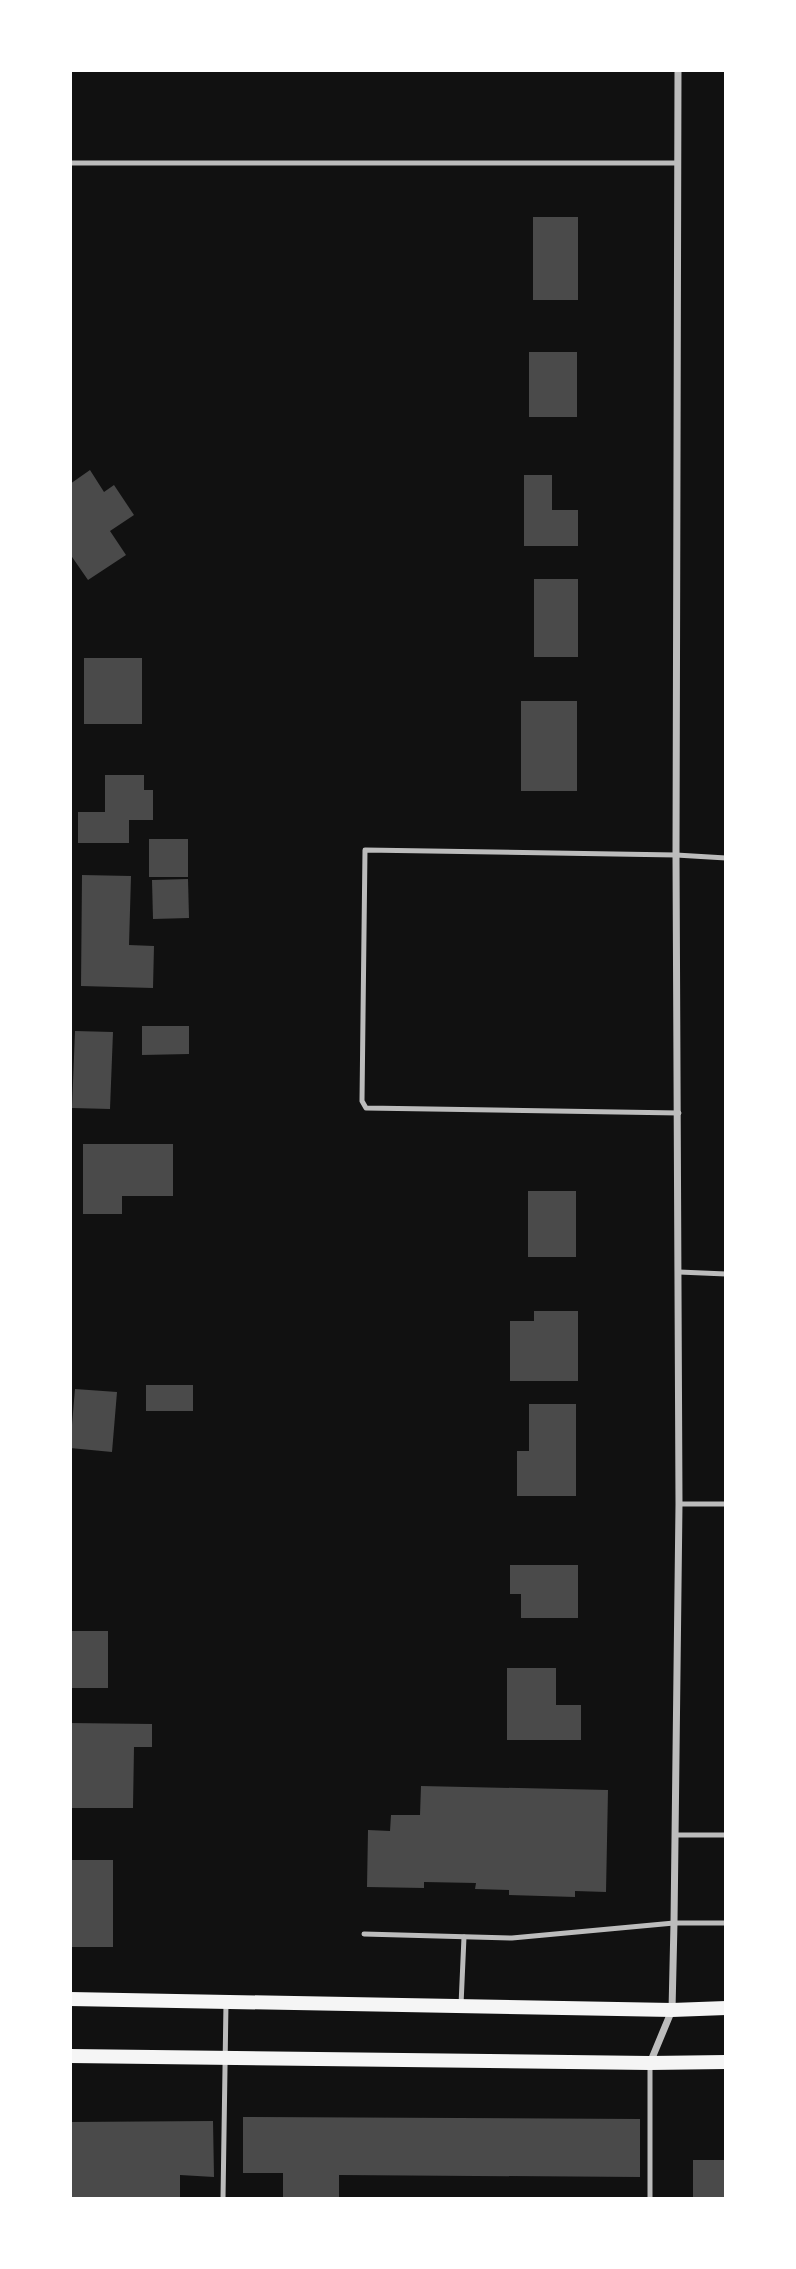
<svg xmlns="http://www.w3.org/2000/svg" width="796" height="2269" viewBox="0 0 796 2269" font-family="Signika,sans-serif">
	<style>
		.building { fill: #4a4a4a }
		.lines { fill: none; stroke-linecap: round; stroke-linejoin: round }
		.service { stroke: #bcbcbc; stroke-width: 5 }
		.minor { stroke: #bcbcbc; stroke-width: 7 }
		.secondary { stroke: #f5f5f5; stroke-width: 14 }
	</style>
	<rect width="100%" height="100%" fill="#111"/>
	<g class="building">
		<rect x="533" y="217" width="45" height="83"/>
		<rect x="529" y="352" width="48" height="65"/>
		<polygon points="90,470 104,492 114,485 134,515 110,531 126,555 88,580 70,554 70,484"/>
		<polygon points="524,475 552,475 552,510 578,510 578,546 524,546"/>
		<rect x="534" y="579" width="44" height="78"/>
		<rect x="84" y="658" width="58" height="66"/>
		<rect x="521" y="701" width="56" height="90"/>
		<polygon points="105,775 144,775 144,790 153,790 153,820 129,820 129,843 78,843 78,812 105,812"/>
		<rect x="149" y="839" width="39" height="38"/>
		<polygon points="82,875 131,876 129,945 154,946 153,988 81,986"/>
		<polygon points="188,879 189,918 153,919 152,880"/>
		<polygon points="142,1026 189,1026 189,1054 142,1055"/>
		<polygon points="75,1031 113,1032 110,1109 72,1108"/>
		<polygon points="83,1144 173,1144 173,1196 122,1196 122,1214 83,1214"/>
		<rect x="528" y="1191" width="48" height="66"/>
		<polygon points="534,1311 578,1311 578,1381 510,1381 510,1321 534,1321"/>
		<rect x="146" y="1385" width="47" height="26"/>
		<polygon points="75,1389 117,1392 112,1452 70,1448"/>
		<polygon points="529,1404 576,1404 576,1496 517,1496 517,1451 529,1451"/>
		<polygon points="510,1565 578,1565 578,1618 521,1618 521,1594 510,1594"/>
		<rect x="70" y="1631" width="38" height="57"/>
		<polygon points="507,1668 556,1668 556,1705 581,1705 581,1740 507,1740"/>
		<polygon points="70,1723 152,1724 152,1747 134,1747 133,1808 70,1808"/>
		<polygon points="421,1786 608,1790 606,1892 575,1891 575,1897 509,1895 509,1890 475,1889 476,1883 424,1882 424,1888 367,1887 368,1830 390,1831 391,1815 420,1815"/>
		<rect x="70" y="1860" width="43" height="87"/>
		<polygon points="243,2117 640,2119 640,2177 339,2175 339,2199 283,2199 283,2173 243,2173"/>
		<polygon points="213,2121 214,2177 180,2175 180,2199 70,2199 70,2122"/>
		<rect x="693" y="2160" width="33" height="39"/>
	</g>
	<g class="lines">
		<g class="service">
			<polyline points="70,163 678,163"/>
			<polyline points="679,1113 366,1108 362,1101 365,850 676,855 726,858"/>
			<polyline points="679,1272 726,1274"/>
			<polyline points="679,1504 726,1504"/>
			<polyline points="675,1835 726,1835"/>
			<polyline points="364,1934 512,1938 674,1923 726,1923"/>
			<polyline points="461,2005 464,1937"/>
			<polyline points="223,2199 226,2003"/>
			<polyline points="650,2199 650,2066"/>
		</g>
		<polyline class="minor" points="650,2063 672,2010 674,1923 679,1504 676,855 678,70"/>
		<g class="secondary">
			<polyline points="70,1999 672,2010 726,2008"/>
			<polyline points="70,2056 650,2063 726,2062"/>
		</g>
	</g>
	<rect width="796" height="2269" fill="none" stroke="#ffffff" stroke-width="144"/>
</svg>
